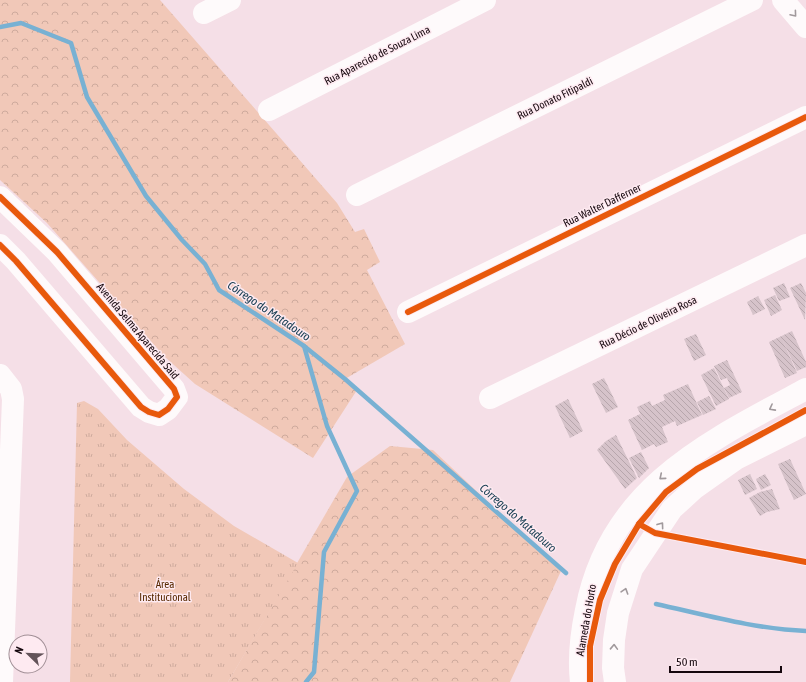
<svg xmlns="http://www.w3.org/2000/svg" width="806" height="682" viewBox="0 0 806 682" font-family="'Asap Condensed',sans-serif">
	<style>
		.forest { fill: url(#forest-crowns) }
		.park { fill: url(#park-tufts) }
		.lines { fill: none; stroke-linecap: round; stroke-linejoin: round }
		.stream { stroke: #78b1d3; stroke-width: 4.5 }
		.building { fill: url(#building-back-hatch) }
		.minor { stroke: #fefafb; stroke-width: 22 }
		.major { stroke: #fefafb; stroke-width: 22 }
		.cycleway-casing { stroke: #feeaf1; stroke-width: 8 }
		.cycleway { stroke: #e8590c; stroke-width: 6 }
		.oneway { stroke: #a1999c }
		.labels { text-anchor: middle; dominant-baseline: central; stroke-width: 3; stroke-linejoin: round; paint-order: stroke }
		.street-label { font-size: 11px; fill: #15070d; stroke: #feeaf1 }
		.park-label { font-size: 11px; fill: #572901; stroke: #feeaf1 }
		.water-label { font-size: 12px; font-style: italic; fill: #163d51; stroke: #feeaf1 }
	</style>
	<defs>
		<pattern id="forest-crowns" width="20" height="18" patternUnits="userSpaceOnUse"><rect width="20" height="18" fill="#f1c8b8"/><path d="M2 6a3 3 0 1 1 6 0M12 15a3 3 0 1 1 6 0" fill="none" stroke="#ceaa9d"/></pattern>
		<pattern id="park-tufts" width="24" height="20" patternUnits="userSpaceOnUse"><rect width="24" height="20" fill="#f1c8b8"/><path d="M3 7l-1-3M5 7V3M7 7l1-3M15 17l-1-3M17 17v-4M19 17l1-3" fill="none" stroke="#ceaa9d"/></pattern>
		<pattern id="building-back-hatch" width="6" height="6" patternUnits="userSpaceOnUse"><rect width="6" height="6" fill="#d6c3ca"/><path d="M-1 5l2 2M0 0l6 6M5-1l2 2" fill="none" stroke="#b7a6ac"/></pattern>
	</defs>
	<rect width="100%" height="100%" fill="#f5dfe7"/>
	<g class="forest">
		<polygon points="0,0 160,0 337,203 355,232 364,229 380,262 367,270 405,344 345,379 357,390 313,458 195,384 164,356 47,223 0,180"/>
		<polygon points="390,446 433,450 561,571 510,682 228,682 347,477"/>
	</g>
	<polygon class="park" points="84,401 98,409 127,440 184,489 234,526 298,563 228,682 70,682 77,403"/>
	<g class="lines">
		<g class="stream">
			<polyline points="0,27 21,23 71,43 87,97 146,196 182,240 205,264 219,290 304,346 345,379 566,573"/>
			<polyline points="304,346 327,426 357,491 324,552 314,672 306,682"/>
			<path d="M656,604C706,615 755,629 806,631"/>
		</g>
	</g>
	<g class="building">
		<polygon points="784,283 790,297 779,301 773,288"/>
		<polygon points="801,283 806,293 805,320 790,288"/>
		<polygon points="775,295 782,310 771,316 764,300"/>
		<polygon points="758,296 765,309 753,315 747,302"/>
		<polygon points="792,331 806,362 806,367 797,371 782,339 797,373 785,378 769,342"/>
		<polygon points="696,334 706,355 694,361 684,339"/>
		<polygon points="727,360 742,392 729,398 724,388 730,385 727,378 721,380 714,366"/>
		<polygon points="714,368 729,399 716,406 701,375"/>
		<polygon points="604,378 618,407 606,413 592,384"/>
		<polygon points="688,384 702,415 677,426 675,421 662,427 668,442 656,447 654,444 642,450 628,420 640,414 652,439 637,407 650,401 652,406 665,400 663,395"/>
		<polygon points="709,396 716,409 703,415 697,402"/>
		<polygon points="568,399 583,431 570,438 555,406"/>
		<polygon points="616,435 637,478 625,489 597,450 606,441"/>
		<polygon points="641,452 649,468 639,478 629,458"/>
		<polygon points="790,459 806,494 794,500 778,464"/>
		<polygon points="750,474 757,489 745,495 738,480"/>
		<polygon points="765,474 771,485 761,490 756,479"/>
		<polygon points="772,489 780,509 767,512 760,516 749,498 760,492"/>
	</g>
	<g class="lines">
		<g class="minor">
			<polyline points="783,0 806,27"/>
			<polyline points="204,13 230,0"/>
			<polyline points="269,110 485,0"/>
			<polyline points="357,195 752,0"/>
			<polyline points="0,197 57,252 174,389 177,397 168,409 159,415 149,412 141,407 16,261 0,245"/>
			<polyline points="408,312 806,117"/>
			<polyline points="0,375 11,389 13,399 2,682"/>
			<polyline points="490,398 806,245"/>
		</g>
		<g class="major">
			<path d="M581,682C578,657 581,634 586,610C609,488 707,442 806,389"/>
			<polyline points="615,682 613,668 614,640 618,613 632,569 672,509 695,488 736,459 806,424"/>
		</g>
		<defs>
			<g id="cycleway">
				<polyline points="0,197 57,252 174,389 177,397 168,409 159,415 149,412 141,407 16,261 0,245"/>
				<polyline points="408,312 806,117"/>
				<polyline points="639,524 655,533 806,562"/>
				<polyline points="590,682 590,646 600,600 615,564 639,524 666,492 697,469 806,410"/>
			</g>
		</defs>
		<use href="#cycleway" class="cycleway-casing"/>
		<use href="#cycleway" class="cycleway"/>
	</g>
	<defs><path id="oneway-chevron" d="M-2-3.5L2.5 0L-2 3.5" fill="none" stroke-width="1.6" stroke-linecap="round" stroke-linejoin="round"/></defs>
	<g class="oneway">
		<use href="#oneway-chevron" transform="translate(794 14) rotate(50)"/>
		<use href="#oneway-chevron" transform="translate(772 408) rotate(152)"/>
		<use href="#oneway-chevron" transform="translate(662 477) rotate(140)"/>
		<use href="#oneway-chevron" transform="translate(661 525) rotate(-54)"/>
		<use href="#oneway-chevron" transform="translate(625 591) rotate(-72)"/>
		<use href="#oneway-chevron" transform="translate(614 647) rotate(-88)"/>
	</g>
	<g class="labels">
		<g class="street-label">
			<text transform="translate(377 55) rotate(-27)">Rua Aparecido de Souza Lima</text>
			<text transform="translate(555 98) rotate(-26)">Rua Donato Fitipaldi</text>
			<text transform="translate(602 205) rotate(-26)">Rua Walter Dafferner</text>
			<text transform="translate(648 322) rotate(-26)">Rua Décio de Oliveira Rosa</text>
			<text transform="translate(138 331) rotate(50)">Avenida Selma Aparecida Said</text>
			<text transform="translate(586 620) rotate(-80)">Alameda do Horto</text>
		</g>
		<g class="park-label">
			<text x="165" y="584">Área<tspan x="165" dy="13">Institucional</tspan></text>
		</g>
		<g class="water-label">
			<text transform="translate(269 311) rotate(34)">Córrego do Matadouro</text>
			<text transform="translate(518 518) rotate(41)">Córrego do Matadouro</text>
		</g>
	</g>
	<g transform="translate(28 654) rotate(293)"><circle r="19" fill="#feeaf1" stroke="#a18f96"/>
	<path d="M0-3L7 15L0 10L-7 15Z" fill="#635359"/>
	<text y="-6" font-size="11" font-weight="bold" text-anchor="middle" fill="#15070d">N</text>
	</g>
	<path d="M670 666v6h111v-6" fill="none" stroke="#15070d" stroke-width="2"/>
	<text x="676" y="666" font-size="12" fill="#15070d" stroke="#feeaf1" stroke-width="3" paint-order="stroke">50 m</text>
</svg>
